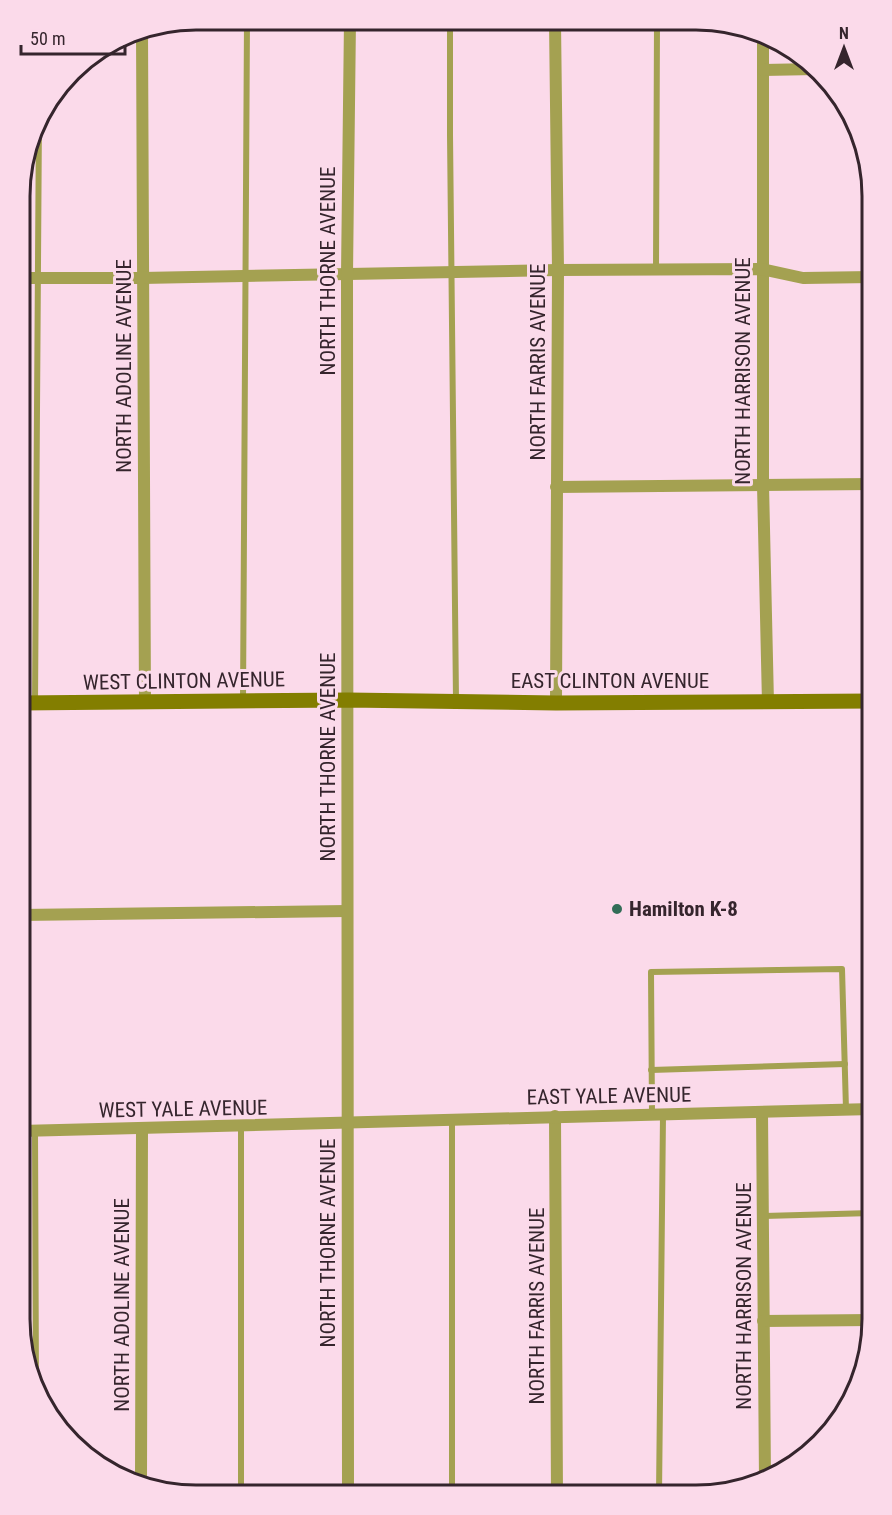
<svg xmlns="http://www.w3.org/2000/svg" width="892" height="1515" viewBox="0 0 892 1515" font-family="'Roboto Condensed',sans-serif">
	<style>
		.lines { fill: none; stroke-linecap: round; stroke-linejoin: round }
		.lane { stroke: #a4a151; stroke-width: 6 }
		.street { stroke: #a4a151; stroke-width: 12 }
		.secondary { stroke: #837e00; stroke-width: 15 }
		.poi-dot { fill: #326d57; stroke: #fbdaea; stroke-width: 2 }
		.labels { text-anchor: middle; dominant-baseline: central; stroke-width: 6; stroke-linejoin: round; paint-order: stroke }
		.street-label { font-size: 21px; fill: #35252d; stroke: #fbdaea }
		.poi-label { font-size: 21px; font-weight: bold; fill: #35252d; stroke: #fbdaea; text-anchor: start }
		.rim { fill: none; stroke: #35252d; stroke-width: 3 }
	</style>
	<rect width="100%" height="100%" fill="#fbdaea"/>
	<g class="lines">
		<g class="lane">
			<polyline points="450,21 450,135 456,700"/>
			<polyline points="656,269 657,22"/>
			<polyline points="243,701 247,20"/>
			<polyline points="35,703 39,116"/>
			<polyline points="651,1070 845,1064"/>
			<polyline points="652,1114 651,972 842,969 846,1109"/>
			<polyline points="241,1127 241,1494"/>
			<polyline points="35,1131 36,1390"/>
			<polyline points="764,1216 872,1213"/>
			<polyline points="452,1495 452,1120"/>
			<polyline points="659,1495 663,1115"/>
		</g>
		<g class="street">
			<polyline points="555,22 558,270 556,703"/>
			<polyline points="142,30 145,703"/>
			<polyline points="763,39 763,485 768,703"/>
			<polyline points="763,70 816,69"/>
			<polyline points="21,278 142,278 558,270 762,269 803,278 872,277"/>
			<polyline points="556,487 872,484"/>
			<polyline points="20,915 347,911"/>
			<polyline points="762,1112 765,1480"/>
			<polyline points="555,1116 557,1495"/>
			<polyline points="20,1131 872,1109"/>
			<polyline points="763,1321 872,1320"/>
			<polyline points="141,1481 142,1130"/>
			<polyline points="348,1494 347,274 350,20"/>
		</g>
		<polyline class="secondary" points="20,703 348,700 556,703 872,701"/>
	</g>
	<circle class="poi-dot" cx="617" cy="909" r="6"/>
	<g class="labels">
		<g class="street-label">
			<text transform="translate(328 271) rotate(-90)">NORTH THORNE AVENUE</text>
			<text transform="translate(538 362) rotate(-90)">NORTH FARRIS AVENUE</text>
			<text transform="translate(124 366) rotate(-90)">NORTH ADOLINE AVENUE</text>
			<text transform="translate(743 371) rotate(-90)">NORTH HARRISON AVENUE</text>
			<text transform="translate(184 681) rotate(-1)">WEST CLINTON AVENUE</text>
			<text x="610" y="681">EAST CLINTON AVENUE</text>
			<text transform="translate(328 757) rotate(-90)">NORTH THORNE AVENUE</text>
			<text transform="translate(609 1096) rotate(-1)">EAST YALE AVENUE</text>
			<text transform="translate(183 1109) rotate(-1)">WEST YALE AVENUE</text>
			<text transform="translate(328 1243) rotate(-90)">NORTH THORNE AVENUE</text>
			<text transform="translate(744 1296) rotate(-90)">NORTH HARRISON AVENUE</text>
			<text transform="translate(122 1305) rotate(-90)">NORTH ADOLINE AVENUE</text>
			<text transform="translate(537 1306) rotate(-90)">NORTH FARRIS AVENUE</text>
		</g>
		<g class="poi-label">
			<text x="629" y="909">Hamilton K-8</text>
		</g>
	</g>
	<path d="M0 0H892V1515H0ZM196 30H696A166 166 0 0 1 862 196V1319A166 166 0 0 1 696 1485H196A166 166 0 0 1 30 1319V196A166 166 0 0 1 196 30Z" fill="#fbdaea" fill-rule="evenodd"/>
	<path class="rim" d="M196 30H696A166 166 0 0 1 862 196V1319A166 166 0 0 1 696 1485H196A166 166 0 0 1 30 1319V196A166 166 0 0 1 196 30Z"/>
	<g transform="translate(844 48)" stroke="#fbdaea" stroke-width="4.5" paint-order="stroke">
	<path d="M0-4.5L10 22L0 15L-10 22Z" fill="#35252d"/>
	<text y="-9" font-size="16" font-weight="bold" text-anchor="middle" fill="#35252d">N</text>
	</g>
	<path d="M21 45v9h104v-9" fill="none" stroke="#35252d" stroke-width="3"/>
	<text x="30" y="45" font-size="18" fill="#35252d" stroke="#fbdaea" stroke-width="4.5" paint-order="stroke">50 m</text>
</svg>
